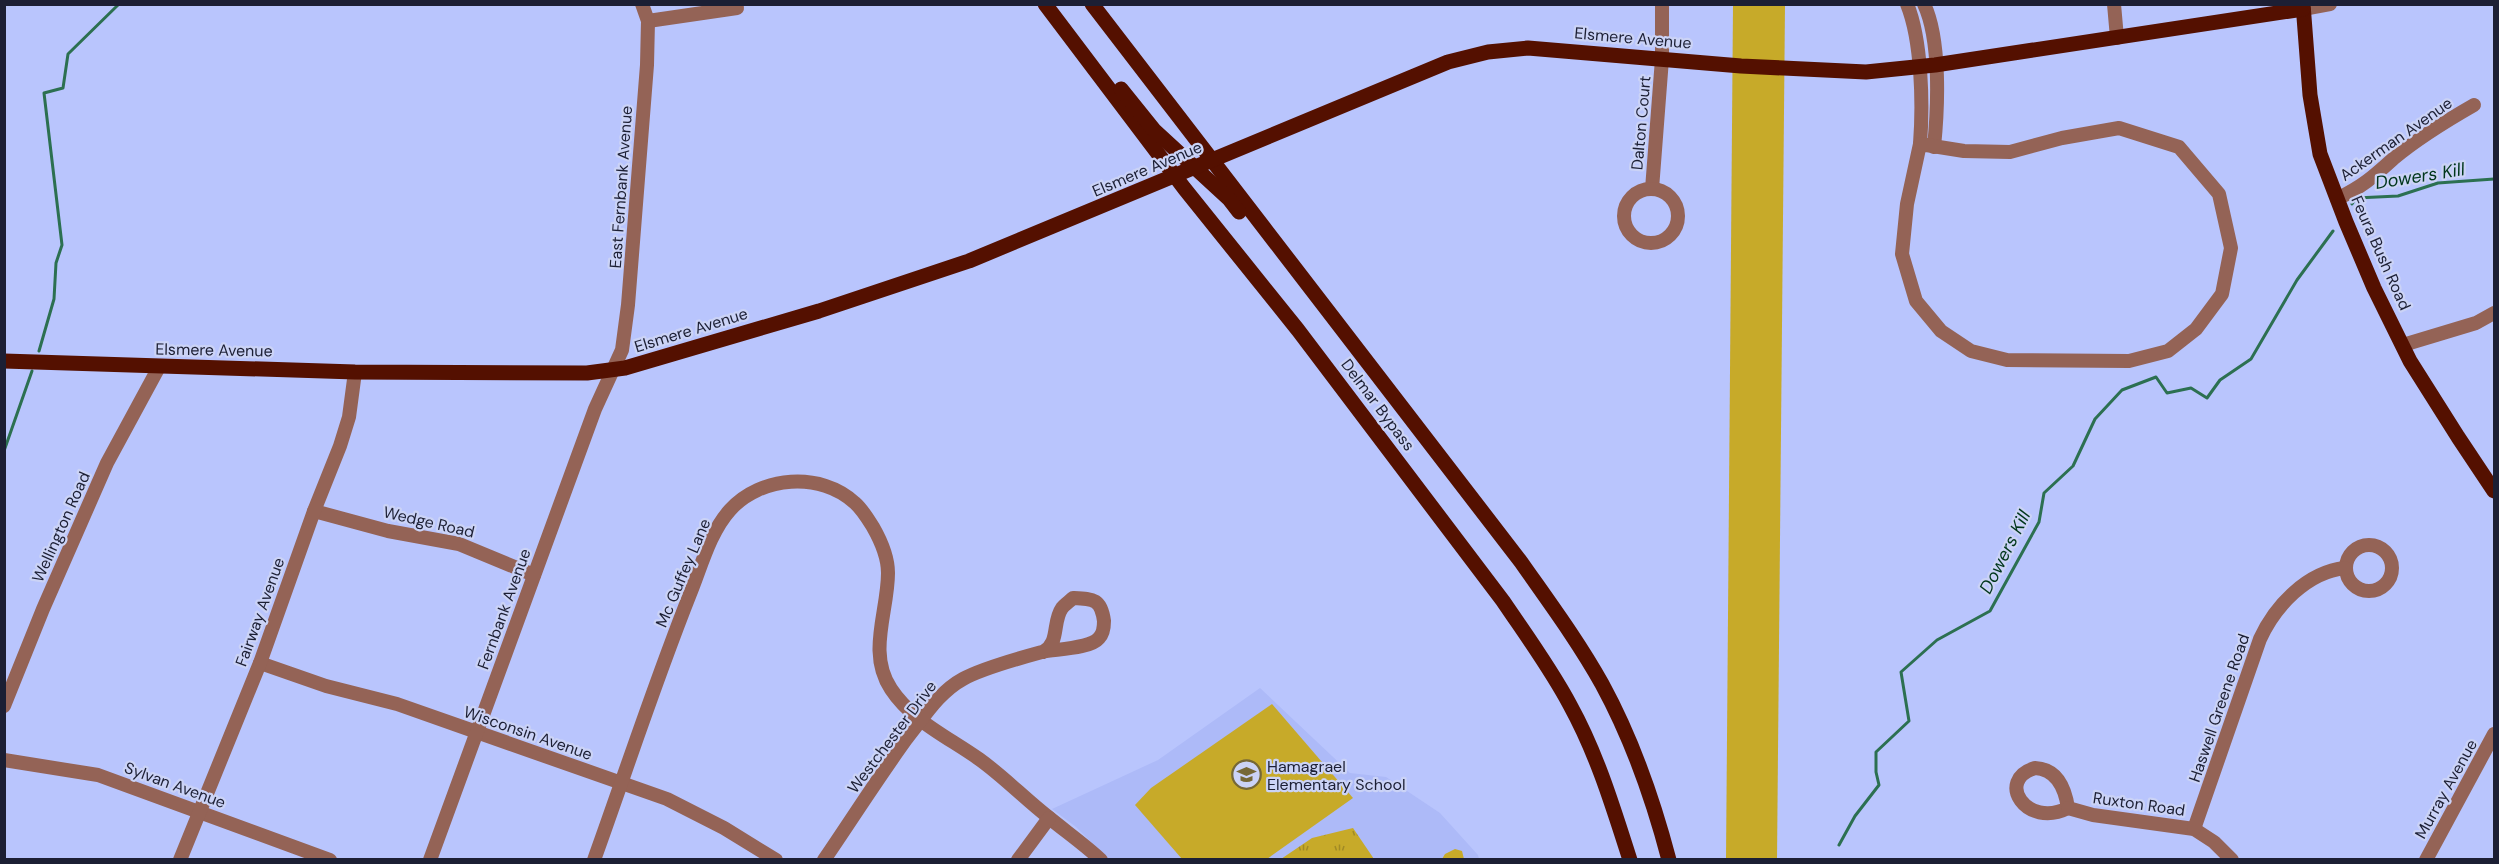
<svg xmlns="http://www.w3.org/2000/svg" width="2499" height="864" viewBox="0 0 2499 864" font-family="'DM Sans',sans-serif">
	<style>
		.built { fill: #adbaf8 }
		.grass { fill: #c7aa29 }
		.park { fill: url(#park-tufts) }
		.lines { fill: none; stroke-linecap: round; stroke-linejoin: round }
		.stream { stroke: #2c7051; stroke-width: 3 }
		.minor { stroke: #946356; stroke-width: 14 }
		.major { stroke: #541000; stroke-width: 15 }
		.labels { text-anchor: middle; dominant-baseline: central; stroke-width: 4.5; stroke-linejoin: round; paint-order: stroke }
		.street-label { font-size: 16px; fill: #1c1f34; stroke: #cbd3f6 }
		.poi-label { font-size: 16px; fill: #1c1f34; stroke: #cbd3f6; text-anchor: start }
		.water-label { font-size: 18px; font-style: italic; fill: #00361b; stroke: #cbd3f6 }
	</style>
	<defs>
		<pattern id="park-tufts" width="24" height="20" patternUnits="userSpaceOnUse" patternTransform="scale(1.5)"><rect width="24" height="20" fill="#c7aa29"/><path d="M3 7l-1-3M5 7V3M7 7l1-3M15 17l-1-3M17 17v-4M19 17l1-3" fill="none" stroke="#a18a24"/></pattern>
	</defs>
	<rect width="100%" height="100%" fill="#b9c5fd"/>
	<polygon class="built" points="1260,688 1350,773 1386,777 1440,813 1478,855 1479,859 1108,859 1076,827 1052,809 1158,760"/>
	<g class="grass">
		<polygon points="1733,5 1785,5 1777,859 1726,860"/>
		<polygon points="1272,704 1353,798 1267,859 1182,859 1135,805 1151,788"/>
	</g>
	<g class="park">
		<polygon points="1353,828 1374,859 1281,859 1312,838"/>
		<polygon points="1455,849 1462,851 1464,859 1442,859 1445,854"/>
	</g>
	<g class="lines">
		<g class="stream">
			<polyline points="2352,204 2356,198 2398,196 2438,183 2494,179"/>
			<polyline points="39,351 54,299 56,263 62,245 44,93 63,88 68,54 119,4"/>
			<polyline points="4,451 32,371"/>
			<polyline points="1839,845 1855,816 1879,785 1876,772 1876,752 1909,721 1901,672 1937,640 1990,611 2039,522 2044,493 2073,466 2095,419 2122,390 2156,377 2167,393 2191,388 2207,398 2220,380 2251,359 2297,280 2333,231"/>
		</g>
		<g class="minor">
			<path d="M1907,4C1922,41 1923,105 1920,144"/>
			<path d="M1924,4C1941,40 1938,108 1934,147"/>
			<polyline points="2114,4 2117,38"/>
			<polyline points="2303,9 2330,4"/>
			<polyline points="648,21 737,8"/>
			<polygon points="2119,128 2179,147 2219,194 2231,248 2222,294 2196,329 2168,351 2129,361 2007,360 1971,351 1941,331 1916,301 1902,254 1907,204 1920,144 1964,151 2010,152 2062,138"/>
			<polyline points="1652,189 1662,59 1662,4"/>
			<circle cx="1651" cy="216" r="27"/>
			<path d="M2337,199C2363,186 2372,178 2393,159C2418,138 2446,121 2474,105"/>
			<polyline points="2403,345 2476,323 2494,313"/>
			<polyline points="314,511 388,531 459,544 534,575"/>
			<circle cx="2369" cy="568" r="23"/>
			<polyline points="260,663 326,686 397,704 667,799 724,828 776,860"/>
			<polyline points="4,706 43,609 107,463 159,367"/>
			<polyline points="4,760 98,775 330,860"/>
			<path d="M2035,768C2057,769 2065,788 2068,808C2026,829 1995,780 2035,768Z"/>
			<polyline points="2068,808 2093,815 2194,829 2214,842 2232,860"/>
			<path d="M2194,829L2260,639C2275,606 2307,572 2345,568"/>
			<polyline points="180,860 260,663 314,511 340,446 349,417 355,372"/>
			<polyline points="430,860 595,409 622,350 628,305 647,65 648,21 642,4"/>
			<path d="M594,860C626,771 655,682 690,594C701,567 710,532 730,510C760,476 821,471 855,503C862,509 868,519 873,527C881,541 888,556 888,573C888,612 867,653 891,689C912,721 948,737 979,759C1003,776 1024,798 1047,816C1065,831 1084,844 1101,860"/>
			<path d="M824,860C852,819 878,778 907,738C924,717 939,692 963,679C983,668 1020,658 1042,652C1056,649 1090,649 1099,638C1103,634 1104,627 1104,621C1101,599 1094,599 1073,598C1070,601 1064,605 1062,608C1052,622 1060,643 1043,652"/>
			<polyline points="1018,860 1049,818"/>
			<polyline points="2426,860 2494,734"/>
		</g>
		<g class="major">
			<path d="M1045,4L1184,188L1298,330L1503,601C1526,635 1551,669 1570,705C1597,754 1613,807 1630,860"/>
			<path d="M1092,4L1521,562C1549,602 1578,641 1602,684C1632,739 1653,799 1669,860"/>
			<polyline points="2303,4 2310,95 2320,154 2346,222 2374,288 2410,361 2458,437 2494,491"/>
			<polyline points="1121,89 1154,130 1229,199 1239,212"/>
			<polyline points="4,361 355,372 587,373 625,368 819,311 969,261 1448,62 1488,52 1528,48 1741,66 1866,72 1935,65 2303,9"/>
		</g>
	</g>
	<defs>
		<symbol id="school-ring" viewBox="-11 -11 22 22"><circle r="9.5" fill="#cbd3f6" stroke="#766836" stroke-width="1.5"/><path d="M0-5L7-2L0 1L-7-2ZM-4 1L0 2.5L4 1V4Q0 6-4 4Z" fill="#766836"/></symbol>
	</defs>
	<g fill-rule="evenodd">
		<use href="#school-ring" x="1230" y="758" width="33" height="33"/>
	</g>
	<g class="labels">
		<g class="street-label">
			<text transform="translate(1633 38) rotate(5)">Elsmere Avenue</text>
			<text transform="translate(1641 123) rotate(-85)">Dalton Court</text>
			<text transform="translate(2396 139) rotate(-35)">Ackerman Avenue</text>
			<text transform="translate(1147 169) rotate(-23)">Elsmere Avenue</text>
			<text transform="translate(621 187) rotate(-86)">East Fernbank Avenue</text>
			<text transform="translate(2381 253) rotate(66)">Feura Bush Road</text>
			<text transform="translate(691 330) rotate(-17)">Elsmere Avenue</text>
			<text transform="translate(214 350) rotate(1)">Elsmere Avenue</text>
			<text transform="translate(1378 405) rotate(53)">Delmar Bypass</text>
			<text transform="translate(429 522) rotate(13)">Wedge Road</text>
			<text transform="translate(61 527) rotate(-66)">Wellington Road</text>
			<text transform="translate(683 573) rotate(-67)">Mc Guffey Lane</text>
			<text transform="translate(504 609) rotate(-70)">Fernbank Avenue</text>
			<text transform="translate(260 612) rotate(-70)">Fairway Avenue</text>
			<text transform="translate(2219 708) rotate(-71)">Haswell Greene Road</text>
			<text transform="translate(528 733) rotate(19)">Wisconsin Avenue</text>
			<text transform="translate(892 737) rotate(-53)">Westchester Drive</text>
			<text transform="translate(175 785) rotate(20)">Sylvan Avenue</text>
			<text transform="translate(2446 789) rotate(-61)">Murray Avenue</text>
			<text transform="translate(2139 804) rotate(8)">Ruxton Road</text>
		</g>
		<g class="poi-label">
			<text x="1267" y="766">Hamagrael<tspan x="1267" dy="18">Elementary School</tspan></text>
		</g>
		<g class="water-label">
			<text transform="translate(2420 176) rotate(-9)">Dowers Kill</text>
			<text transform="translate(2005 552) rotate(-63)">Dowers Kill</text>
		</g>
	</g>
	<rect width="2499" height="864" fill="none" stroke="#1c1f34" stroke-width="12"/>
</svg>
